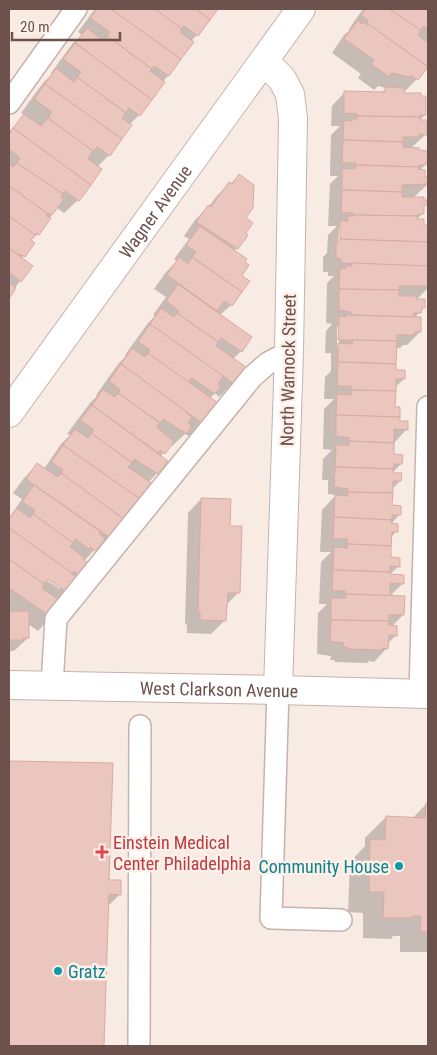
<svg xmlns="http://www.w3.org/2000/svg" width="437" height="1055" viewBox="0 0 437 1055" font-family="'Roboto Condensed',sans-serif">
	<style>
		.shadow { fill: #0003; fill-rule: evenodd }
		.building { fill: #eac6be; stroke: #daaaa1 }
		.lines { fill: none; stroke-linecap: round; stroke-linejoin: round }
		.service-casing { stroke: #c7b2ac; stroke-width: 24 }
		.minor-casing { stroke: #c7b2ac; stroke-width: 30 }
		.service { stroke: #fff; stroke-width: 21 }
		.minor { stroke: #fff; stroke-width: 28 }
		.health-dot { fill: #e0444e; stroke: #fcf0e8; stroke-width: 2 }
		.culture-dot { fill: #0f9aa8; stroke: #fcf0e8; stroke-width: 2 }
		.labels { text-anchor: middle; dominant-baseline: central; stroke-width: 5; stroke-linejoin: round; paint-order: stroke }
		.street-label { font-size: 18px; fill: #6c514d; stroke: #fcf0e8 }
		.health-label { font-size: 18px; fill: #be3a42; stroke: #fcf0e8; text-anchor: start }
		.culture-label { font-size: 18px; fill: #0d838f; stroke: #fcf0e8; text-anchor: end }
	</style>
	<rect width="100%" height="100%" fill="#f8ebe3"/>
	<g class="shadow">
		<polygon points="95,9 216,9 197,35 191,41 192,42 168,76 162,82 139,115 129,125 109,155 97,167 101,170 78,200 64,213 57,208 38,234 30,241 24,256 21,258 31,266 9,296 9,132 25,115 21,113 43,83 52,74 51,73 73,43 82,35 78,32"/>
		<path d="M363,9H428V64L417,79L402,94L425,115L419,121L426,134L410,149L425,163V165L419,171L424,178H428V184L413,198L425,205L423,207L422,214L416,220L423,226H428V288L416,300L424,308L414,318L420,332L407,345H403L400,348H396L395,371L404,379L394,388V408L398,423L407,429L394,443L392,455L401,464L391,474L400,481L393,488L391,506L400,514L390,525L396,532L390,538L389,558L399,566L389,575L403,583L389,597L403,615L391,627L396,635L387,644V648L374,662L369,661L367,663L334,662L335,660H330L331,656L317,654L318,613L327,604H319L321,562L331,552H320L322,510L336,495L328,494V480H322L323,459L332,450L323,449L324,409L334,399H324L325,377L331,371V353H325L326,331L332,324L326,323L327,283L334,276H328V272H323V257L327,253L328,235L337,226H328L330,184L338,176H330L331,135L340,126H331L332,106L345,92L381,93L386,88L378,86L374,90L358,78L361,74L332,53L344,35L350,30L349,29ZM342,226L341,249L338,248L339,228ZM340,324L339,346H337V327Z"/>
		<path d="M239,176L244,219L237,248L234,251L241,276L231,305L220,315L251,337L241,351L233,359L244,367L233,383L219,397L215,393L209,399L202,423L189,436L185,434L172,446L170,445L160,457L157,473L148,483L109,544L104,540L84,561L87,563L66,591L59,598L51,617L38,631L28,624V638L14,651H11L9,653V612H10L9,611V518L22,499L13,493L24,478L38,464L44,469L61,444L70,435L67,434L90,403L97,396L96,395L119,363L126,356L125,355L148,323L155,316L153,315L166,297L154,289L166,272L177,261L174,259L189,239L184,236L195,220L209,206L216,197L229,183L230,184ZM43,575L60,586V589L41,577Z"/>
		<polygon points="201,499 229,527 239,592 226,605 225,620 211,634 187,633 187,625 185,624 188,513"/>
		<polygon points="9,762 112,764 108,881 120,894 107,907 103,1046 9,1046"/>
		<polygon points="426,804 428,804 428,952 400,952 400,936 393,936 391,939 363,938 363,913 348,912 350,862 365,846 365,838 386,817 412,819"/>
	</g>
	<g class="building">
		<polygon points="97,9 111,9 181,59 169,76 154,66 152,69 107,36 110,32 90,18"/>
		<polygon points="111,9 155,9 182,29 180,32 194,42 181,59"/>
		<polygon points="155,9 196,9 210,20 198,36 184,26 182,29"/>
		<polygon points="196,9 218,9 210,20"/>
		<polygon points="366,9 389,9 421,30 418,35 428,43 428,67 367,23 368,21 361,15"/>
		<polygon points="389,9 428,9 428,29 424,26 421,30"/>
		<polygon points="358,20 361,24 362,22 367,25 367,23 428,67 418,80 411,76 409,77 391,73 389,77 371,64 374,60 344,39"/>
		<polygon points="87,28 104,41 107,36 152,69 150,71 165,82 152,100 75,43"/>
		<polygon points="75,43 152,100 140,116 129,108 126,113 77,77 81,72 63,59"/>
		<polygon points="56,68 74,82 77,77 126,113 122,118 132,125 122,139 45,84"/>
		<polygon points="45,84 122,139 110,156 97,147 93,151 48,118 52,112 34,99"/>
		<polygon points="385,87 404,88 404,93 421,93 421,96 426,96 426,115 420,115 420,117 357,116 357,114 344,113 344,91 385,92"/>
		<polygon points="24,114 41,126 48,118 93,151 88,159 102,169 91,185 13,128"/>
		<polygon points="357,116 420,117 420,120 427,120 427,135 419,134 419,137 403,137 403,142 343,140 344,120 352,121 352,119 357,119"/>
		<polygon points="13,128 91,185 79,201 65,191 63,194 17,163 20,158 9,149 9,135"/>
		<polygon points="343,140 403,142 403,147 419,148 419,150 428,151 428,161 426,162 426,165 419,165 418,167 356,165 356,163 342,163"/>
		<polygon points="17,163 63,194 61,197 64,199 52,215 49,213 48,214 9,186 9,164 13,167"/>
		<polygon points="356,165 418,167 418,169 425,170 425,177 428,177 428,184 402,185 402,192 342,190 342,169 356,168"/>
		<polygon points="239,174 254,185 253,208 246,218 253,223 246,233 248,235 238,249 196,222 208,205 211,207 229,182 232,184"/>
		<polygon points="9,186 48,214 47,216 51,218 39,235 36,233 35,235 9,216"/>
		<polygon points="342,190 402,192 402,197 424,197 424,200 427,200 427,205 424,205 424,214 418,214 417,216 353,215 353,213 341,213"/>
		<polygon points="353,215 417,216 417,219 424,219 424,225 428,225 428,242 340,239 340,221 348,221 348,216 353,216"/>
		<polygon points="9,216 35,235 31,240 35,243 25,257 20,254 19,255 9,248"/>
		<polygon points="200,226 247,259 245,262 249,265 242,276 250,281 242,292 192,257 196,252 186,245"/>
		<polygon points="340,239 428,242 428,266 341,263 341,259 336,258 336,242 340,242"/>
		<polygon points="9,248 33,266 21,282 9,272"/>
		<polygon points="179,257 188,264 192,257 242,292 232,306 224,301 217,311 167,275"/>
		<polygon points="352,263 428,266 428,286 399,286 399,290 339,289 340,268 346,268 346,266 352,266"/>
		<polygon points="9,282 16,288 9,299"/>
		<polygon points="178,284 252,337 242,352 221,338 218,342 177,313 179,311 166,301"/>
		<polygon points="339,289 399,290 399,296 416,296 416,299 425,299 425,308 422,308 421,313 414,313 414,317 351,315 351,312 339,310"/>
		<polygon points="161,308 174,317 177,313 218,342 216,346 246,367 234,384 150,324"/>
		<polygon points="345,315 421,317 421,332 415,332 415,335 397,335 397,341 338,340 339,316 346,317"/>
		<polygon points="150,324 223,376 218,384 221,386 215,394 191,378 188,382 148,353 150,350 138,342"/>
		<polygon points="353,340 397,341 396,364 338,362 338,343 352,344"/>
		<polygon points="132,348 145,357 148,353 218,403 203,424 121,364"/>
		<polygon points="338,362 396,364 396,370 405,370 405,379 396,379 396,391 351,390 351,386 337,386"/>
		<polygon points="121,364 187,412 186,413 192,417 188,423 192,426 187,434 163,419 160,423 118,393 120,390 109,381"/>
		<polygon points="103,389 115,397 118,393 160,423 157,427 174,442 165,454 160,450 158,453 92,405"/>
		<polygon points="351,390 396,391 395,407 400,407 400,417 336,415 337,394 351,395"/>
		<polygon points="92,405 168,461 158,474 134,459 132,463 91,433 94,430 80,420"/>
		<polygon points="336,415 400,417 400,421 408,421 408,430 394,429 394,443 349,441 350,438 336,436"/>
		<polygon points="75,429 88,438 91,433 132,463 128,467 151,483 140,499 63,445"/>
		<polygon points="349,441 394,443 394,454 403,455 402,464 394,464 393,469 335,467 336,445 349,445"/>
		<polygon points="63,445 140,499 129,523 61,473 63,470 51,462"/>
		<polygon points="37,463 58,477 61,473 129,523 124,531 117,527 109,537 26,479"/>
		<polygon points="335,467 393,469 393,473 402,473 401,481 393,481 393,493 348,492 348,489 334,487"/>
		<polygon points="34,485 101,532 99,534 105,538 96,551 90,547 89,549 75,539 73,543 33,514 35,510 22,502"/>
		<polygon points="348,492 393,493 392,505 401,506 401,515 392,515 392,520 334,517 335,495 348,496"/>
		<polygon points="201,498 231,499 230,526 242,526 240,593 228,593 226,621 200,620 200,612 198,611"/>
		<polygon points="17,508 30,518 33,514 73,543 70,547 84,557 83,559 88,563 80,576 74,571 72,573 9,528 9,519"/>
		<polygon points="334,517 392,520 391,523 398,524 398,532 392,532 391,546 348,544 347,539 333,539"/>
		<polygon points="9,528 72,573 72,574 77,578 67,592 47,579 44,584 9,559"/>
		<polygon points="348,544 391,546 391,557 400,558 400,567 390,566 390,572 333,570 334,547 347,548"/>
		<polygon points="9,559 44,584 42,588 58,599 59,597 65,601 52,618 9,588"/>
		<polygon points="333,570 390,572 390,574 404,575 404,584 390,583 390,596 345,594 345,591 332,591"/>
		<polygon points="345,594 405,596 404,615 389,615 389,621 331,620 331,598 346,598"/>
		<polygon points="9,611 29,611 29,638 23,638 23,640 9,640 9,644"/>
		<polygon points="331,620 389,621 389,625 397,626 397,636 389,635 388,649 382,648 382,650 347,649 347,647 343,647 344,643 330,641"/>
		<polygon points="9,761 113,763 109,880 121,880 121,895 109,894 104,1046 9,1046"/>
		<polygon points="426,803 428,803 428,932 420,932 421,916 413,916 413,918 383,918 384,892 369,892 370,839 385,840 386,816 425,818"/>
	</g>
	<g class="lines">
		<defs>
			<g id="service">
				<polyline points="9,103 76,9"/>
				<polyline points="52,685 56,619 252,377 268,363 289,352"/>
				<polyline points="278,690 271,918 341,920"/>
				<polyline points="420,694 428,407"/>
				<polyline points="139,1046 140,726"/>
			</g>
			<g id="minor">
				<polyline points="264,61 282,79 290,94 293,119 289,352 278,690"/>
				<path id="s1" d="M9,413L301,9"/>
				<path id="s2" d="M9,685L278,690L428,694"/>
			</g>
		</defs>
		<use href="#service" class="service-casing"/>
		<use href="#minor" class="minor-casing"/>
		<use href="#service" class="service"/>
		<use href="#minor" class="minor"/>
	</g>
	<path class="health-dot" d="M99.5 844.5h5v5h5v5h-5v5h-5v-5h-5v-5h5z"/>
	<g class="culture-dot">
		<circle cx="399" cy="866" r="5"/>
		<circle cx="58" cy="971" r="5"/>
	</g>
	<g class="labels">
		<g class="street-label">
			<text stroke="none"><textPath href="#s1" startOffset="249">Wagner Avenue</textPath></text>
			<text transform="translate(288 370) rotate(-89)">North Warnock Street</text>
			<text stroke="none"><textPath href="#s2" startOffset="210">West Clarkson Avenue</textPath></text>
		</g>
		<g class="health-label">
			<text x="113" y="842">Einstein Medical<tspan x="113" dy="21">Center Philadelphia</tspan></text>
		</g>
		<g class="culture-label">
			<text x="389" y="866">Community House</text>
			<text x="68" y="971" text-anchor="start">Gratz</text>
		</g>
	</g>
	<rect width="437" height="1055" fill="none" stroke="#6c514d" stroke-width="20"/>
	<path d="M12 32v8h108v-8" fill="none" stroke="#6c514d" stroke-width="2.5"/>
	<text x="20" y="32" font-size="15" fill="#6c514d" stroke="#fcf0e8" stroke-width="4" paint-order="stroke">20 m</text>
</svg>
